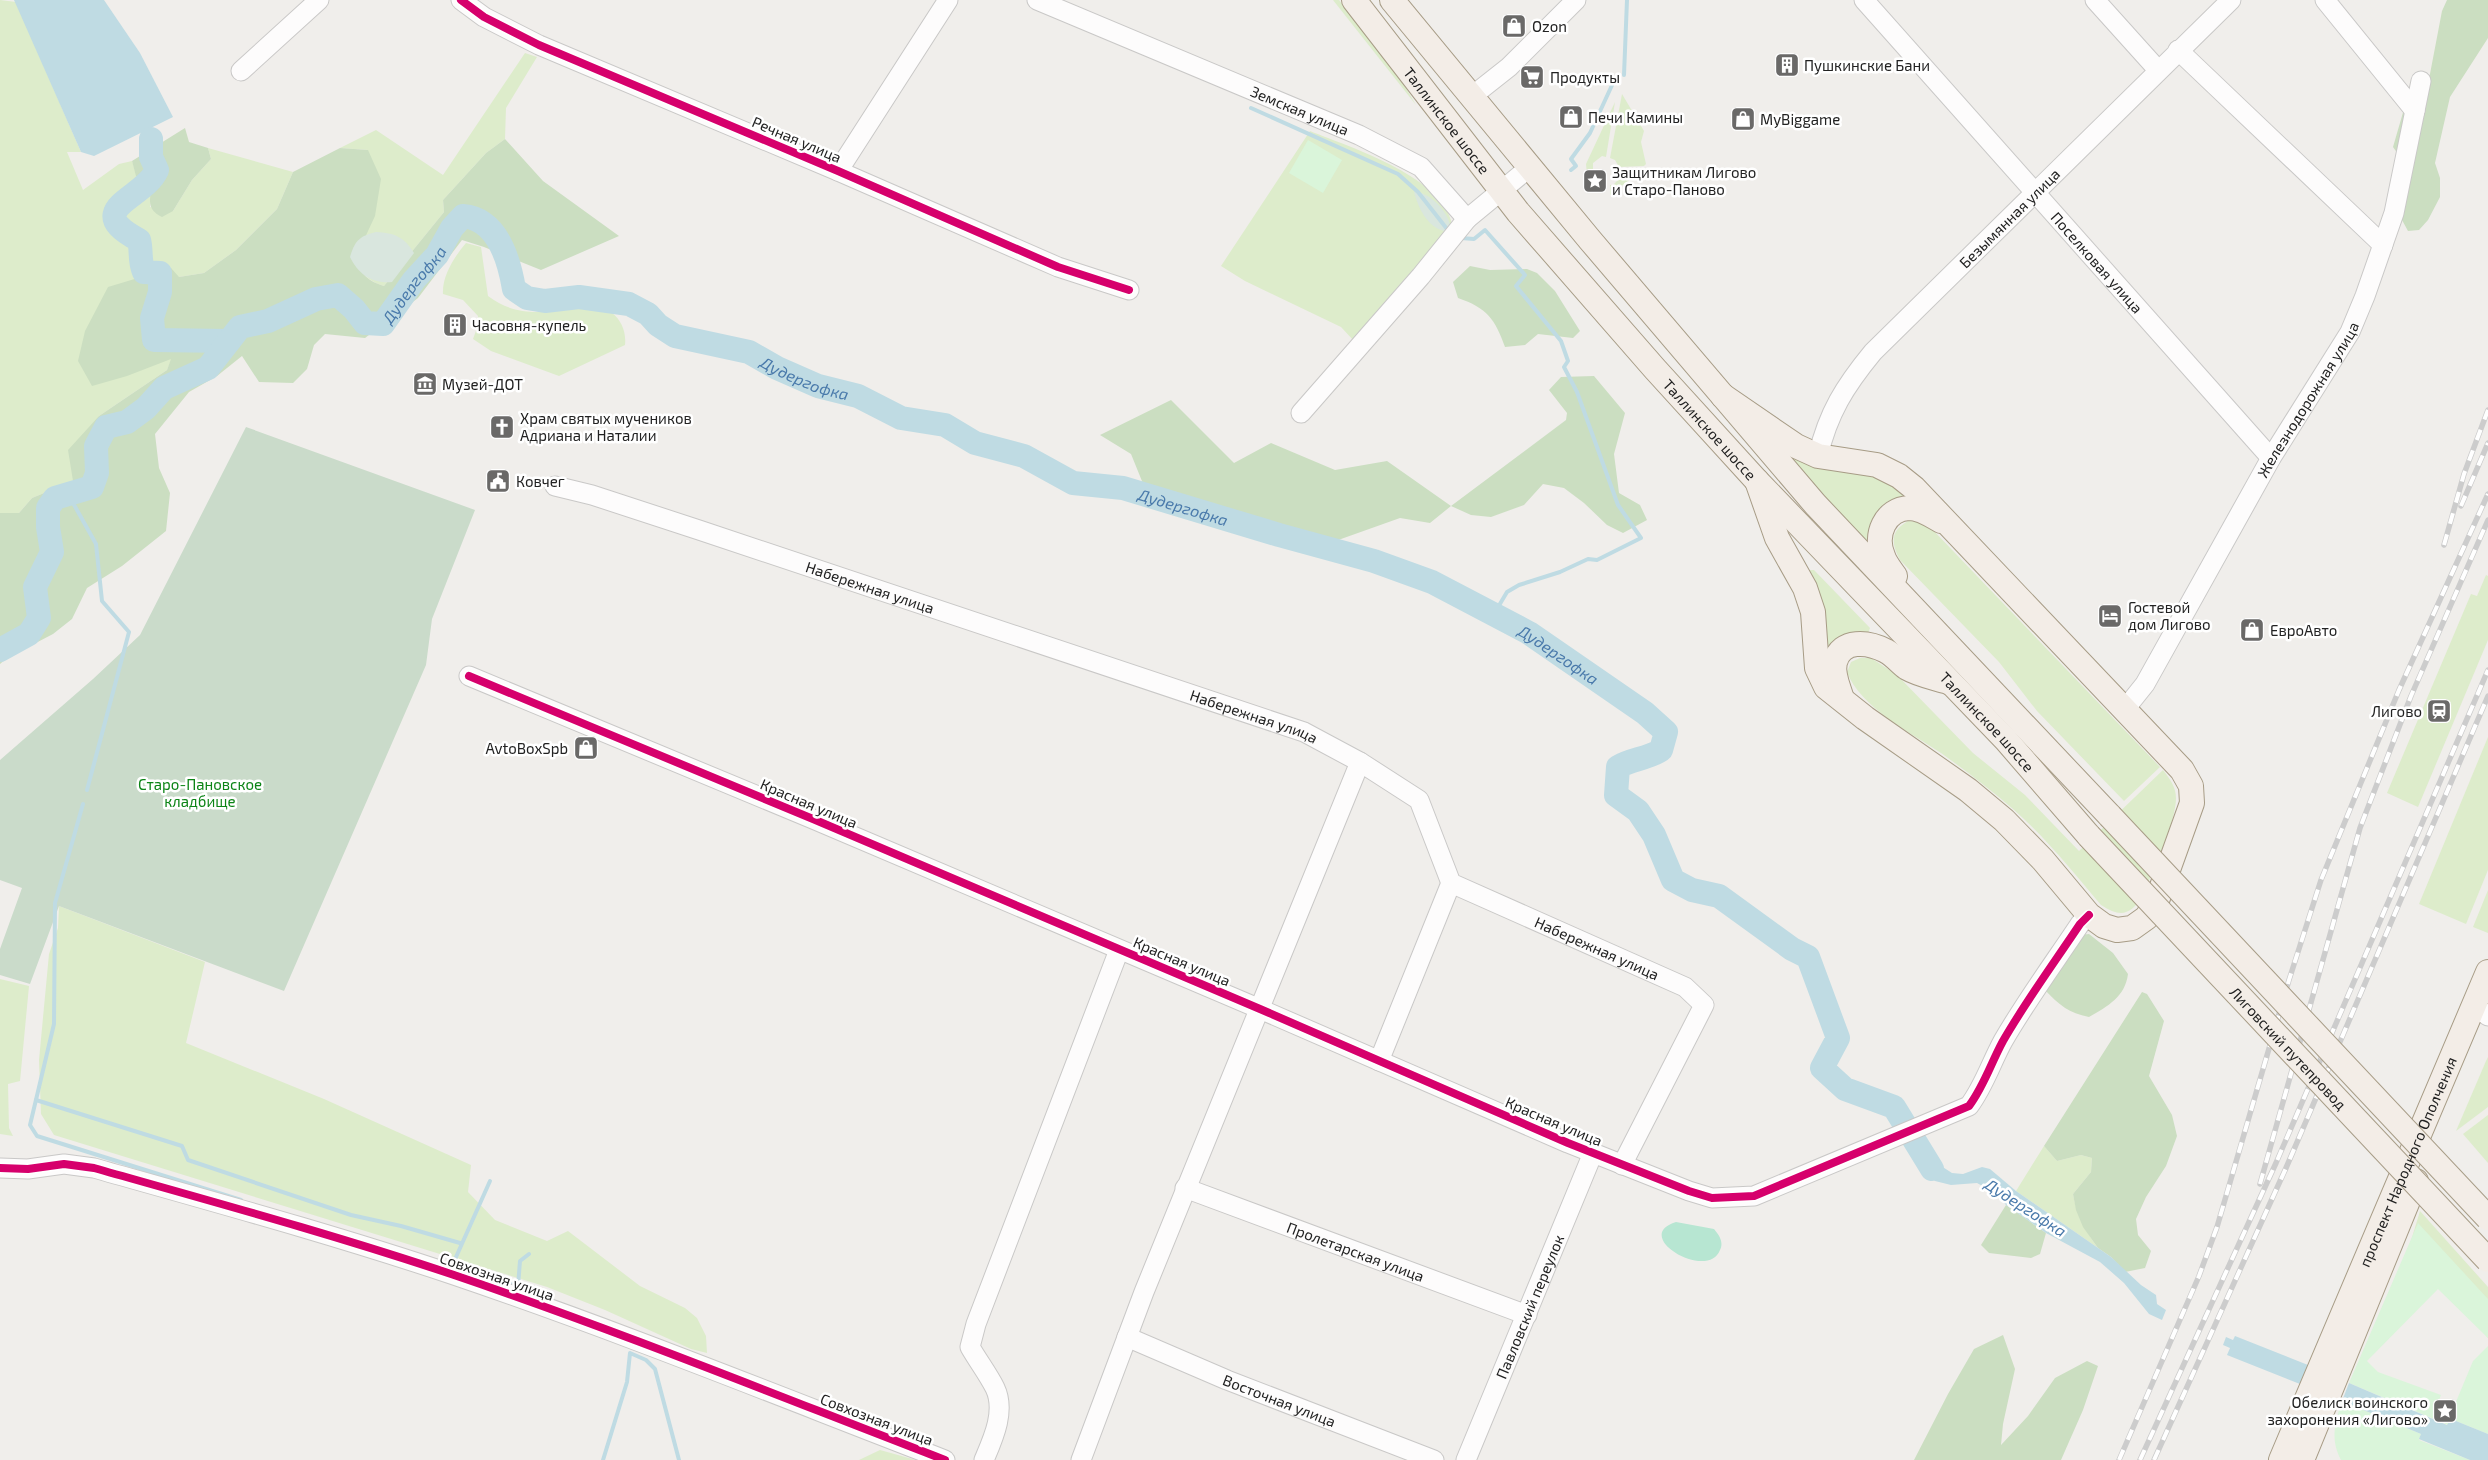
<svg xmlns="http://www.w3.org/2000/svg" width="2488" height="1460" viewBox="0 0 2488 1460" font-family="'Exo 2',sans-serif">
	<style>
		.grass { fill: #ddeccb }
		.forest { fill: #cbdec1 }
		.wetland { fill: #d9e6de }
		.cemetery { fill: #cadbca }
		.park { fill: #daf5da }
		.pitch { fill: #b7e6d2 }
		.water { fill: #bfdbe3 }
		.lines { fill: none; stroke-linecap: round; stroke-linejoin: round }
		.stream { stroke: #bfdbe3; stroke-width: 4 }
		.river { stroke: #bfdbe3; stroke-width: 24 }
		.minor-casing { stroke: #c9c8c7; stroke-width: 21 }
		.major-casing { stroke: #a79c86; stroke-width: 26 }
		.minor { stroke: #fdfcfc; stroke-width: 19 }
		.major { stroke: #f3ede7; stroke-width: 24 }
		.rail-casing { stroke: #ccc; stroke-width: 5.5 }
		.rail { stroke: #fff; stroke-width: 4; stroke-dasharray: 11; stroke-linecap: butt }
		.major-bridge-casing { stroke: #a79c86; stroke-width: 26; stroke-linecap: butt }
		.major-bridge { stroke: #f3ede7; stroke-width: 24 }
		.cycleway-casing { stroke: #fff; stroke-width: 11 }
		.cycleway { stroke: #d6006c; stroke-width: 8 }
		.labels { text-anchor: middle; dominant-baseline: central; stroke-width: 5; stroke-linejoin: round; paint-order: stroke }
		.poi-label { font-size: 15px; fill: #222; stroke: #fff; text-anchor: start }
		.street-label { font-size: 15px; fill: #222; stroke: #fff }
		.park-label { font-size: 15px; fill: #0c8416; stroke: #fff }
		.water-label { font-size: 16px; font-style: italic; fill: #4a7aab; stroke: #fff }
	</style>
	<rect width="100%" height="100%" fill="#f0eeeb"/>
	<g class="grass">
		<polygon points="0,0 16,2 81,152 67,152 83,190 119,164 132,161 137,176 152,184 150,207 173,211 192,180 211,159 208,148 293,172 277,209 236,250 204,273 179,277 172,358 167,370 99,416 73,481 32,498 19,513 0,513"/>
		<polygon points="1333,0 1339,0 1400,78 1416,105"/>
		<path d="M525,53L537,57L506,108L505,139L486,153L443,200L444,212L384,286C368,281 362,274 355,259L368,150L340,148L376,130L443,175Z"/>
		<polygon points="1622,94 1644,131 1641,142 1646,164 1644,166 1619,167 1615,160 1610,158"/>
		<polygon points="1615,102 1606,157 1602,156 1593,163 1593,171 1587,175 1586,164"/>
		<path d="M1310,131C1352,148 1448,178 1453,229L1354,341L1341,327L1245,281L1221,266Z"/>
		<polygon points="1639,169 1641,171 1610,195 1610,185 1613,185 1621,177 1620,171"/>
		<path d="M466,243L481,247L488,296C504,308 519,312 539,312C552,312 564,303 577,303C603,301 628,317 625,345L559,376L491,351L473,339L477,328L478,316L463,300L443,294C442,276 454,257 466,243Z"/>
		<path d="M1795,457C1833,466 1876,469 1906,495C1902,498 1897,498 1891,500C1873,508 1871,528 1869,545L1791,461Z"/>
		<path d="M1908,521L1921,522L1932,529L2160,767L2124,801L2037,711L1999,662L1900,560C1891,543 1890,531 1908,521Z"/>
		<path d="M1810,570H1814L1870,628L1868,633C1845,630 1844,641 1826,650L1809,574Z"/>
		<polygon points="2486,575 2488,576 2488,640 2418,807 2387,793 2471,594 2477,596"/>
		<path d="M1860,658H1871L1897,675L1973,753L2025,795L2079,851L2163,770C2170,779 2176,787 2176,798C2176,823 2152,871 2143,896C2130,915 2121,918 2101,905C2073,872 2046,838 2013,809C1990,789 1966,771 1941,753C1911,733 1860,707 1847,672L1851,662Z"/>
		<polygon points="2488,737 2488,870 2466,924 2419,904"/>
		<polygon points="2488,890 2488,933 2473,927"/>
		<polygon points="59,906 205,962 186,1043 324,1099 471,1165 468,1192 495,1220 547,1241 568,1231 640,1286 685,1308 697,1318 706,1336 707,1353 691,1349 605,1310 547,1287 54,1135 41,1114 39,1060 49,954 58,928"/>
		<polygon points="0,979 29,986 20,1081 8,1084 9,1128 13,1136 0,1134"/>
		<polygon points="2488,1057 2488,1107 2456,1131 2486,1061"/>
		<polygon points="2488,1115 2488,1163 2463,1134"/>
		<path d="M2044,1146L2057,1161L2081,1155L2092,1158L2091,1172L2073,1194C2077,1216 2085,1230 2098,1248L2016,1191Z"/>
		<polygon points="2420,1211 2488,1287 2488,1338 2410,1244"/>
		<polygon points="880,1450 916,1460 859,1460"/>
	</g>
	<g class="forest">
		<polygon points="2447,0 2488,0 2488,38 2450,97 2435,163 2440,178 2440,197 2428,220 2419,230 2408,231 2402,220 2410,171 2393,147 2404,109 2423,93 2430,74 2442,11"/>
		<path d="M185,128L189,142L208,148L211,159L192,180L173,211L162,217C146,209 150,200 152,184L136,176L132,161Z"/>
		<path d="M505,139L543,181L619,236L541,270L484,247L462,240L418,298L365,338L325,334L314,345L307,369L293,383L259,382L242,356L217,376L189,392L155,434L159,468L170,493L166,531L122,566L87,588L72,619L53,634L7,658L0,664V513H19L32,498L73,481L68,450L99,416L167,370L171,359L127,376L92,386L78,361L85,331L108,287L171,268L179,277L204,273L236,250L277,209L293,172L340,148L368,150L381,179L375,216L355,259C362,275 368,281 384,286L444,212L443,200L486,153Z"/>
		<path d="M1470,266L1490,270L1527,269L1537,273L1555,291L1580,331L1573,338L1538,334L1525,345L1505,347C1495,319 1487,308 1458,298L1453,282Z"/>
		<polygon points="1594,376 1625,413 1614,454 1619,493 1640,505 1647,520 1623,533 1607,525 1584,503 1564,488 1543,484 1524,505 1491,517 1471,515 1451,506 1430,523 1400,518 1327,544 1146,491 1131,454 1100,435 1171,400 1234,463 1271,443 1335,470 1387,461 1451,506 1566,420 1567,413 1549,390 1561,377"/>
		<path d="M2089,934L2113,953L2128,974C2125,997 2108,1006 2089,1017C2069,1013 2059,1005 2045,990L2080,935Z"/>
		<polygon points="2142,992 2147,994 2164,1021 2149,1076 2172,1115 2177,1136 2166,1166 2146,1197 2136,1219 2138,1235 2151,1251 2145,1268 2125,1272 2111,1257 2098,1248 2083,1227 2076,1210 2073,1194 2091,1172 2092,1158 2081,1155 2057,1161 2044,1146"/>
		<polygon points="2006,1205 2046,1233 2040,1254 2031,1258 1989,1253 1981,1245"/>
		<polygon points="2003,1335 2015,1369 2003,1424 2001,1445 2028,1416 2055,1378 2087,1361 2098,1366 2083,1410 2061,1460 1914,1460 1948,1394 1974,1349"/>
	</g>
	<g class="wetland">
		<path d="M1414,192C1430,192 1447,211 1450,225L1444,231C1427,227 1418,207 1414,192Z"/>
		<path d="M376,232C395,233 404,237 414,253L392,282C372,284 358,274 350,257C355,240 360,236 376,232Z"/>
	</g>
	<polygon class="cemetery" points="246,427 475,510 432,619 426,665 284,991 59,906 30,984 0,975 0,949 22,888 0,880 0,760 93,679 140,635"/>
	<g class="park">
		<polygon points="1308,140 1342,160 1323,193 1289,173"/>
		<polygon points="2418,1223 2488,1299 2488,1338 2438,1289 2367,1361 2378,1372 2441,1395 2433,1415 2448,1421 2473,1361 2488,1346 2488,1434 2451,1419 2448,1425 2349,1383"/>
		<path d="M2342,1401L2421,1434L2419,1440L2470,1460H2341C2330,1439 2335,1422 2342,1401Z"/>
	</g>
	<path class="pitch" d="M1676,1222L1714,1229C1719,1235 1724,1242 1720,1250C1708,1282 1630,1236 1676,1222Z"/>
	<g class="water">
		<polygon points="14,0 104,0 140,53 173,117 94,156 81,152"/>
		<polygon points="1922,1140 1938,1164 1952,1173 1963,1174 1982,1167 1990,1169 2016,1191 2111,1257 2141,1285 2156,1295 2157,1304 2166,1310 2162,1320 2149,1314 2124,1283 2100,1262 2046,1233 2006,1205 1995,1193 1977,1183 1951,1185 1935,1181 1905,1147"/>
		<polygon points="2235,1336 2313,1367 2305,1386 2227,1355 2230,1348 2223,1345 2226,1337 2233,1340"/>
		<polygon points="2349,1383 2447,1425 2451,1419 2488,1434 2488,1460 2470,1460 2419,1439 2421,1434 2342,1401"/>
	</g>
	<g class="lines">
		<g class="stream">
			<polyline points="1624,75 1627,0"/>
			<polyline points="1251,108 1398,174 1418,192 1447,229"/>
			<polyline points="1571,170 1576,166 1571,159 1590,133 1613,83"/>
			<polyline points="1461,238 1474,239 1485,230 1525,275 1516,286 1561,341 1568,361 1564,367 1577,392 1618,505 1641,538 1597,560 1588,559 1560,572 1519,585 1507,592 1494,614"/>
			<polyline points="68,494 96,544 102,601 129,632 87,790"/>
			<polyline points="83,804 55,903 54,1024 30,1125 37,1136 241,1200"/>
			<polyline points="36,1100 182,1146 188,1160 351,1215 401,1226 460,1243"/>
			<polyline points="452,1266 490,1181"/>
			<polyline points="491,1278 518,1286 520,1261 529,1254"/>
			<polyline points="603,1460 627,1382 630,1353 646,1360 655,1369 679,1460"/>
		</g>
		<g class="river">
			<path d="M151,139V157L157,170C144,199 80,209 139,240C142,251 139,261 144,272L160,273V292L152,318L154,340L229,341"/>
			<path id="s1" d="M0,650L29,634L39,618L35,587L52,552L48,527V508L55,498L92,487L97,473L96,446L106,427L127,422L146,408L164,388L208,368L240,327L268,321L316,299L338,295L354,309L365,323L383,324L414,280L437,255L452,228L463,216C497,219 509,259 514,289L527,298L545,301L579,297L629,304L648,314L658,325L675,336L749,352L777,368L818,386L858,396L901,418L945,425L975,443L1024,456L1073,483L1123,488L1279,535L1374,561L1432,582L1529,633L1645,713L1666,732L1661,750C1647,759 1631,759 1618,767L1616,795L1638,811L1654,835L1673,880L1692,890L1719,896L1792,949L1808,957L1838,1038L1822,1068L1845,1089L1894,1107L1932,1169"/>
		</g>
		<defs>
			<g id="minor">
				<polyline points="461,0 484,17 539,45 838,171 1058,267 1129,290"/>
				<path id="s2" d="M1037,0L1359,135L1421,167L1467,219L1530,167"/>
				<path id="s3" d="M1864,0L2271,458"/>
				<polyline points="2095,0 2158,70"/>
				<polyline points="2325,0 2415,111"/>
				<polyline points="2178,50 2383,245"/>
				<polyline points="241,71 319,0"/>
				<polyline points="1471,97 1509,67 1576,0"/>
				<polyline points="838,171 948,0"/>
				<polyline points="1301,413 1421,276 1467,219"/>
				<path id="s4" d="M1818,456C1828,413 1845,386 1873,352L2231,0"/>
				<path id="s5" d="M555,486L592,495L699,530L1304,732L1360,762L1419,800L1451,883L1685,987L1704,1005L1622,1165"/>
				<path d="M469,676L813,819L1260,1009L1568,1143L1689,1191L1712,1198L1754,1196L1969,1106C1984,1086 1991,1063 2003,1041C2026,1001 2054,963 2080,924L2089,915"/>
				<path id="s6" d="M2125,709L2145,684L2271,458L2350,332L2365,296L2394,213L2421,81"/>
				<polyline points="2474,1006 2488,1016"/>
				<polyline points="1379,1061 1451,883"/>
				<path d="M0,1168L28,1169L64,1164L94,1168C214,1202 335,1235 454,1275C619,1331 781,1397 945,1460"/>
				<path id="s7" d="M1185,1188L1527,1315"/>
				<path id="s8" d="M1127,1337L1227,1380L1434,1460"/>
				<path d="M984,1460C993,1439 1006,1411 995,1388C988,1374 978,1361 970,1347L976,1324L1119,950"/>
				<polyline points="1081,1460 1144,1292 1360,762"/>
				<path id="s9" d="M1466,1460L1593,1153"/>
			</g>
			<g id="major">
				<path id="s10" d="M1354,0L1518,212L1655,369L1757,481L2006,740L2089,836"/>
				<polyline points="1392,0 1590,240 1815,504 2110,816"/>
				<polyline points="1723,396 1796,446 1818,456 1877,465 1899,476 1914,488 2182,770 2191,786 2192,803 2155,906 2146,918 2132,928 2117,930 2104,926 2089,915 2043,860 2004,820 1968,790 1865,718 1826,687 1817,668 1813,612 1805,588 1777,538 1757,481"/>
				<path d="M1895,576C1891,570 1885,563 1883,556C1874,535 1885,509 1909,508C1921,508 1932,516 1941,521"/>
				<path d="M1841,696C1838,686 1832,673 1835,662C1841,638 1869,642 1886,651C1894,655 1900,663 1907,668C1919,675 1935,678 1948,682"/>
				<path id="s11" d="M2281,1460L2488,972"/>
				<polyline points="2302,1460 2416,1181"/>
			</g>
		</defs>
		<use href="#minor" class="minor-casing"/>
		<use href="#major" class="major-casing"/>
		<use href="#minor" class="minor"/>
		<use href="#major" class="major"/>
		<defs>
			<g id="rail">
				<polyline points="2461,506 2488,443"/>
				<polyline points="2444,545 2464,474 2488,410"/>
				<polyline points="2260,1184 2360,828 2411,696 2488,520"/>
				<polyline points="2119,1460 2199,1276 2217,1227 2289,980 2321,880 2399,690 2488,494"/>
				<polyline points="2140,1460 2276,1163 2488,670"/>
				<polyline points="2154,1460 2286,1168 2488,696"/>
			</g>
		</defs>
		<use href="#rail" class="rail-casing"/>
		<use href="#rail" class="rail"/>
		<defs>
			<g id="major-bridge">
				<polyline points="2110,816 2488,1218"/>
				<path id="s12" d="M2089,836L2488,1260"/>
			</g>
		</defs>
		<use href="#major-bridge" class="major-bridge-casing"/>
		<use href="#major-bridge" class="major-bridge"/>
		<defs>
			<g id="cycleway">
				<polyline points="461,0 484,17 539,45 838,171 1058,267 1129,290"/>
				<path d="M469,676L813,819L1260,1009L1568,1143L1689,1191L1712,1198L1754,1196L1969,1106C1984,1086 1991,1063 2003,1041C2026,1001 2054,963 2080,924L2089,915"/>
				<path d="M0,1168L28,1169L64,1164L94,1168C214,1202 335,1235 454,1275C619,1331 781,1397 945,1460"/>
			</g>
		</defs>
		<use href="#cycleway" class="cycleway-casing"/>
		<use href="#cycleway" class="cycleway"/>
	</g>
	<defs>
		<symbol id="shop-square" viewBox="-11 -11 22 22"><rect x="-9" y="-9" width="18" height="18" rx="4" fill="#6a6968" stroke="#fff"/><path d="M-5-2.5h2.3a2.7 3.5 0 0 1 5.4 0H5L5.5 6h-11ZM-1.5-2.5h3a1.5 2.3 0 0 0-3 0Z" fill="#fff"/></symbol>
		<symbol id="building-square" viewBox="-11 -11 22 22"><rect x="-9" y="-9" width="18" height="18" rx="4" fill="#6a6968" stroke="#fff"/><path d="M-4-6H4V6H1V3H-1V6H-4ZM-2.5-4.3h1.7v1.8h-1.7ZM.8-4.3h1.7v1.8H.8ZM-2.5-1h1.7V.8h-1.7ZM.8-1h1.7V.8H.8Z" fill="#fff"/></symbol>
		<symbol id="supermarket-square" viewBox="-11 -11 22 22"><rect x="-9" y="-9" width="18" height="18" rx="4" fill="#6a6968" stroke="#fff"/><path d="M-6-5.5h2.5l.6 2H6L4.5 2H-2.5L-4.4-4H-6ZM-1.5 3.2a1.3 1.3 0 1 0 .1 0ZM3 3.2a1.3 1.3 0 1 0 .1 0Z" fill="#fff"/></symbol>
		<symbol id="sight-square" viewBox="-11 -11 22 22"><rect x="-9" y="-9" width="18" height="18" rx="4" fill="#6a6968" stroke="#fff"/><path d="M0-6L1.8-2.2L6-1.7L2.9 1.2L3.7 5.4L0 3.3L-3.7 5.4L-2.9 1.2L-6-1.7L-1.8-2.2Z" fill="#fff"/></symbol>
		<symbol id="museum-square" viewBox="-11 -11 22 22"><rect x="-9" y="-9" width="18" height="18" rx="4" fill="#6a6968" stroke="#fff"/><path d="M0-6L6-3V-2H-6V-3ZM-5-1h2V3h-2ZM-1-1h2V3h-2ZM3-1h2V3H3ZM-6 4H6V6H-6Z" fill="#fff"/></symbol>
		<symbol id="church-square" viewBox="-11 -11 22 22"><rect x="-9" y="-9" width="18" height="18" rx="4" fill="#6a6968" stroke="#fff"/><path d="M-1.2-6h2.4v3.5h3.3v2.4h-3.3V6h-2.4V-.1h-3.3v-2.4h3.3Z" fill="#fff"/></symbol>
		<symbol id="civic-square" viewBox="-11 -11 22 22"><rect x="-9" y="-9" width="18" height="18" rx="4" fill="#6a6968" stroke="#fff"/><path d="M-.6-6.5H3V-4.5H.6V-3L4-1V1h2V6H-6V1h2V-1L-.6-3ZM-1.2 2.5V6h2.4V2.5Z" fill="#fff"/></symbol>
		<symbol id="hotel-square" viewBox="-11 -11 22 22"><rect x="-9" y="-9" width="18" height="18" rx="4" fill="#6a6968" stroke="#fff"/><path d="M-6-4.5h1.5V1H6V5H4.5V3h-9V5H-6ZM-4 0a1.8 1.8 0 1 1 3.6 0ZM.5 0V-2.5h3Q6-2.5 6 0Z" fill="#fff"/></symbol>
		<symbol id="station-square" viewBox="-11 -11 22 22"><rect x="-9" y="-9" width="18" height="18" rx="4" fill="#6a6968" stroke="#fff"/><path d="M-3-6H3Q5-6 5-4V2Q5 4 3 4L4.5 6H3L1.5 4h-3L-3 6H-4.5L-3 4Q-5 4-5 2V-4Q-5-6-3-6ZM-3.5-4v3h7v-3ZM-3.5 1v1.5H-2V1ZM2 1v1.5H3.5V1Z" fill="#fff"/></symbol>
	</defs>
	<g fill-rule="evenodd">
		<use href="#shop-square" x="1500" y="12" width="28" height="28"/>
		<use href="#building-square" x="1773" y="51" width="28" height="28"/>
		<use href="#supermarket-square" x="1518" y="63" width="28" height="28"/>
		<use href="#shop-square" x="1557" y="103" width="28" height="28"/>
		<use href="#shop-square" x="1729" y="105" width="28" height="28"/>
		<use href="#sight-square" x="1581" y="167" width="28" height="28"/>
		<use href="#building-square" x="441" y="311" width="28" height="28"/>
		<use href="#museum-square" x="411" y="370" width="28" height="28"/>
		<use href="#church-square" x="488" y="413" width="28" height="28"/>
		<use href="#civic-square" x="484" y="467" width="28" height="28"/>
		<use href="#hotel-square" x="2096" y="602" width="28" height="28"/>
		<use href="#shop-square" x="2238" y="616" width="28" height="28"/>
		<use href="#station-square" x="2425" y="697" width="28" height="28"/>
		<use href="#shop-square" x="572" y="734" width="28" height="28"/>
		<use href="#sight-square" x="2431" y="1397" width="28" height="28"/>
	</g>
	<g class="labels">
		<g class="poi-label">
			<text x="1532" y="26">Ozon</text>
			<text x="1804" y="65">Пушкинские Бани</text>
			<text x="1550" y="77">Продукты</text>
			<text x="1588" y="117">Печи Камины</text>
			<text x="1760" y="119">MyBiggame</text>
			<text x="1612" y="172">Защитникам Лигово<tspan x="1612" dy="17">и Старо-Паново</tspan></text>
			<text x="472" y="325">Часовня-купель</text>
			<text x="442" y="384">Музей-ДОТ</text>
			<text x="520" y="418">Храм святых мучеников<tspan x="520" dy="17">Адриана и Наталии</tspan></text>
			<text x="516" y="481">Ковчег</text>
			<text x="2128" y="607">Гостевой<tspan x="2128" dy="17">дом Лигово</tspan></text>
			<text x="2270" y="630">ЕвроАвто</text>
			<text x="2422" y="711" text-anchor="end">Лигово</text>
			<text x="568" y="748" text-anchor="end">AvtoBoxSpb</text>
			<text x="2428" y="1402" text-anchor="end">Обелиск воинского<tspan x="2428" dy="17">захоронения «Лигово»</tspan></text>
		</g>
		<g class="street-label">
			<text stroke="none"><textPath href="#s2" startOffset="285">Земская улица</textPath></text>
			<text stroke="none"><textPath href="#s10" startOffset="152">Таллинское шоссе</textPath></text>
			<text transform="translate(797 139) rotate(23)">Речная улица</text>
			<text stroke="none"><textPath href="#s4" startOffset="310">Безымянная улица</textPath></text>
			<text stroke="none"><textPath href="#s3" startOffset="351">Поселковая улица</textPath></text>
			<text stroke="none"><textPath href="#s6" startOffset="360">Железнодорожная улица</textPath></text>
			<text stroke="none"><textPath href="#s10" startOffset="558">Таллинское шоссе</textPath></text>
			<text stroke="none"><textPath href="#s5" startOffset="331">Набережная улица</textPath></text>
			<text stroke="none"><textPath href="#s5" startOffset="736">Набережная улица</textPath></text>
			<text stroke="none"><textPath href="#s10" startOffset="961">Таллинское шоссе</textPath></text>
			<text transform="translate(809 803) rotate(23)">Красная улица</text>
			<text stroke="none"><textPath href="#s5" startOffset="1171">Набережная улица</textPath></text>
			<text transform="translate(1182 961) rotate(23)">Красная улица</text>
			<text stroke="none"><textPath href="#s12" startOffset="291">Лиговский путепровод</textPath></text>
			<text transform="translate(1554 1121) rotate(23)">Красная улица</text>
			<text stroke="none"><textPath href="#s11" startOffset="324">проспект Народного Ополчения</textPath></text>
			<text stroke="none"><textPath href="#s7" startOffset="182">Пролетарская улица</textPath></text>
			<text transform="translate(497 1276) rotate(19)">Совхозная улица</text>
			<text stroke="none"><textPath href="#s9" startOffset="166">Павловский переулок</textPath></text>
			<text stroke="none"><textPath href="#s8" startOffset="165">Восточная улица</textPath></text>
			<text transform="translate(877 1419) rotate(21)">Совхозная улица</text>
		</g>
		<g class="park-label">
			<text x="200" y="784">Старо-Пановское<tspan x="200" dy="17">кладбище</tspan></text>
		</g>
		<g class="water-label">
			<text stroke="none"><textPath href="#s1" startOffset="664">Дудергофка</textPath></text>
			<text stroke="none"><textPath href="#s1" startOffset="1158">Дудергофка</textPath></text>
			<text stroke="none"><textPath href="#s1" startOffset="1562">Дудергофка</textPath></text>
			<text stroke="none"><textPath href="#s1" startOffset="1968">Дудергофка</textPath></text>
			<text transform="translate(2026 1207) rotate(33)">Дудергофка</text>
		</g>
	</g>
</svg>
